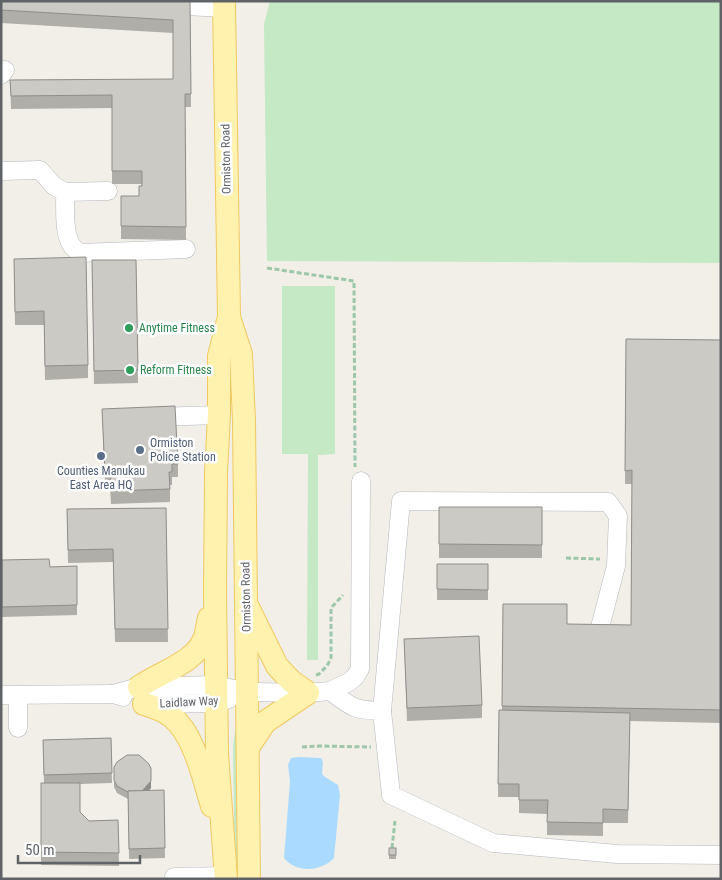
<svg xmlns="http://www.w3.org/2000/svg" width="722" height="880" viewBox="0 0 722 880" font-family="'Roboto Condensed',sans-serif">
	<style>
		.green { fill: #c5e8c5 }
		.water { fill: #aadaff }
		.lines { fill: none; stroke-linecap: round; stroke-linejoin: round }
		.minor-casing { stroke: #b5b8bc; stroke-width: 19 }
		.major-casing { stroke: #f2c960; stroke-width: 24 }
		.path { stroke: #9cc7a9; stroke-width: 3; stroke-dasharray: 5 2.5; stroke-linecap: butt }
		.minor { stroke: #fff; stroke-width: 18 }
		.major { stroke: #fff2af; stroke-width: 22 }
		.wall { fill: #afaea9 }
		.shaded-wall { fill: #8f8d8a }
		.building { fill: #cccac5; stroke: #8f8d8a }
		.leisure-dot { fill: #2e9e5b; stroke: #fff; stroke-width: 2 }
		.service-dot { fill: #5c6f8a; stroke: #fff; stroke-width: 2 }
		.labels { text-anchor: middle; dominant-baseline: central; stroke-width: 5; stroke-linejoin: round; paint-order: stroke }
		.street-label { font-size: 12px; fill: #5f6368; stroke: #fff }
		.leisure-label { font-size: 12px; fill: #27864d; stroke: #fff; text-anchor: start }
		.service-label { font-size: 12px; fill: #4e5e75; stroke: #fff; text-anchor: start }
	</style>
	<rect width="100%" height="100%" fill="#f1efe8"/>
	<g class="green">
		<polygon points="270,1 721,1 721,263 267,261 264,24"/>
		<polygon points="282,286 335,286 335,454 318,455 318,660 307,660 308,454 282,454"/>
		<polygon points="236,725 240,879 235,879 233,746"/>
	</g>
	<path class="water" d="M299,757L321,758L323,762L322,774L325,777L338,785L340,795L334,858C321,872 296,873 284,858L290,781L288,765L291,758Z"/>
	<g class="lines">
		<defs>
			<g id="minor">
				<polyline points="167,5 224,8"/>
				<polyline points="1,75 5,70"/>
				<polyline points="1,171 40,170 54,186 65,192 108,191"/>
				<path d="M65,192C66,211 61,243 80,253L186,249"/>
				<polyline points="153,417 219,415"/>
				<path d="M330,691C353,708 353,710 382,711L391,795L493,843L617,854L721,855"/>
				<polyline points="113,694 139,687 215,685 248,692 308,693 330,691 349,682 355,677 360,669 361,481"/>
				<polyline points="1,695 113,694 123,697"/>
				<polyline points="148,704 216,703 229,699"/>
				<polyline points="382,711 401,501 608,502 618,516 616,566 599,631"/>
				<polyline points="18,728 18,695"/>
				<polyline points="174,877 226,876"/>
			</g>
			<g id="major">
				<polyline points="224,1 229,317 219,356 219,415 216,473 215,591 217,754 226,879"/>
				<polyline points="229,317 241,354 244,421 249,879"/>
				<polyline points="248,607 277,666 291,681 308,693 265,722 249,746"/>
				<path d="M139,687C160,672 196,663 205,637C207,631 207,624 209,618"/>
				<path d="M144,704C154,707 164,710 172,717C194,734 204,780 212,806"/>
			</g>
		</defs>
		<use href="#minor" class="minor-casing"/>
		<use href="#major" class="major-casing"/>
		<g class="path">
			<polyline points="267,268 354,281 355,467"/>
			<polyline points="566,558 600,559"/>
			<polyline points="316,675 319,674 327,666 331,658 331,608 343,595"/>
			<polyline points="302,747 320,746 371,747"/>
			<polyline points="392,848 395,821"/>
		</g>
		<use href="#minor" class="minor"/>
		<use href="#major" class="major"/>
	</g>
	<g class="wall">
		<polygon points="1,1 190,1 191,107 185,107 186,240 121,239 121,196 139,196 142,184 112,184 112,108 11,109 10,80 173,79 173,33 1,23"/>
		<polygon points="14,259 88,365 88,378 45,380 44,325 15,325"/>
		<polygon points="92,260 136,260 138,383 94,384"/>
		<polygon points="626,339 721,340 721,723 630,721 628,823 603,823 603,836 547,835 547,814 519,813 519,797 498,797 499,710 502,710 503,604 567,624 631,625 632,484 625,484"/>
		<polygon points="102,409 178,464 178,477 172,477 172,485 170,485 170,502 111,504 110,487 105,487"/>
		<rect x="439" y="507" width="103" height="51"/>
		<polygon points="166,508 168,642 115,642 113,562 68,563 67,509"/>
		<polygon points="2,560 50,567 77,566 77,615 2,617"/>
		<rect x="437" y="564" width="51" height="36"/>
		<polygon points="404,639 482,705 482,718 407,721"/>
		<polygon points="111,738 112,783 80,784 80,812 89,821 118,820 119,866 41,865 41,783 44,783 43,740"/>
		<polygon points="114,767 151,788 148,791 164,790 165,858 129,859 128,799 117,793 114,787"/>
		<rect x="389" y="848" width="7" height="11"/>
	</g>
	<polygon class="shaded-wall" points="151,775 151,788 142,798 142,791"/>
	<g class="building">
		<polygon points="1,1 190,1 191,94 185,94 186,227 121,226 121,196 139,196 139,186 142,186 142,171 112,171 112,95 11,96 10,80 173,79 173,20 1,10"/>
		<polygon points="86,257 88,365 45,366 44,311 15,312 14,259"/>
		<polygon points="92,260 136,260 138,370 94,371"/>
		<polygon points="626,339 721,340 721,710 502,706 503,604 567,604 567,624 631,625 632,470 625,471"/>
		<polygon points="175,406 178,464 172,464 172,472 169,472 170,489 111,491 110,474 105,474 102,409"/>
		<polygon points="439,507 542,507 542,545 439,544"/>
		<polygon points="166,508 168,629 115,629 113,549 68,550 67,509"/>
		<polygon points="49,559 50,567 77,566 77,605 2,607 2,560"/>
		<polygon points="437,564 488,564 488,590 437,589"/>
		<polygon points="479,636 482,705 407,708 404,639"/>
		<polygon points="499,710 630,713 628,810 603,809 603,823 547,822 548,800 519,800 519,784 498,784"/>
		<polygon points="111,738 112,773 44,775 43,740"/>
		<polygon points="127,755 139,755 148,763 151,768 151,781 142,791 128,791 128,792 117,786 114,780 114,767 117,762"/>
		<polygon points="41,783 80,783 80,812 89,821 118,820 119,853 41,852"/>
		<polygon points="164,790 165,848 129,849 128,791"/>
		<rect x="389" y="848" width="7" height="7"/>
	</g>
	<g class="leisure-dot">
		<circle cx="129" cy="328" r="5"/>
		<circle cx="130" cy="370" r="5"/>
	</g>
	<g class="service-dot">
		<circle cx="140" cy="450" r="5"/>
		<circle cx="101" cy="456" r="5"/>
	</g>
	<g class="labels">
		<g class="street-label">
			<text transform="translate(226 159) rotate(-91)">Ormiston Road</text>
			<text transform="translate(246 597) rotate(-91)">Ormiston Road</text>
			<text transform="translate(189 702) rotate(-3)">Laidlaw Way</text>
		</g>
		<g class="leisure-label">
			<text x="139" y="328">Anytime Fitness</text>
			<text x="140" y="370">Reform Fitness</text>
		</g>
		<g class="service-label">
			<text x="150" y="443">Ormiston<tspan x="150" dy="14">Police Station</tspan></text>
			<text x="101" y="471" text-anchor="middle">Counties Manukau<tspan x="101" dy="14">East Area HQ</tspan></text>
		</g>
	</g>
	<rect width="722" height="880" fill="none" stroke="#5f6368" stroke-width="5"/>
	<path d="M18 855v8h122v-8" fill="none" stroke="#5f6368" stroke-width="2.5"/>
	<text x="25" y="855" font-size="15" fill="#5f6368" stroke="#ffffff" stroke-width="4" paint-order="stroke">50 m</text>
</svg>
